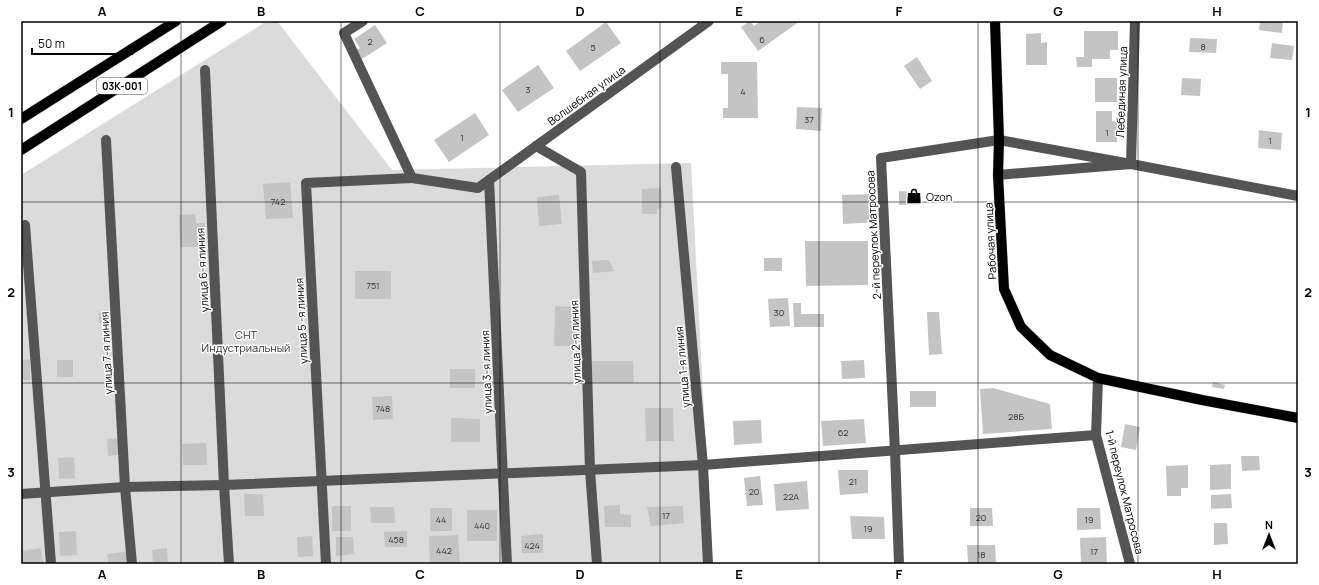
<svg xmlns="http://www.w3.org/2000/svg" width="1319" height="585" viewBox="0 0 1319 585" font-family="Manrope,sans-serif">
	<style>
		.green { fill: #dbdbdb }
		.building { fill: #c4c4c4 }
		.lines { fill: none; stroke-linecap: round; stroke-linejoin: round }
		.major-casing { stroke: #dbdbdb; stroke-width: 11 }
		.minor { stroke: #545454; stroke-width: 10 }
		.major { stroke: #000; stroke-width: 10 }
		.grid { fill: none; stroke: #000; stroke-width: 1; stroke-opacity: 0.55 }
		.labels { text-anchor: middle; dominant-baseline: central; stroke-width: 3; stroke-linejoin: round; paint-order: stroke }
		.number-label { font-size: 9px; fill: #313131 }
		.shield { fill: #fff; stroke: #4c4c4c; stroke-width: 1 }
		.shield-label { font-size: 10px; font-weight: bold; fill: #000 }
		.street-label { font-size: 11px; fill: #000; stroke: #fff }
		.poi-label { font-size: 11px; fill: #000; stroke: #fff; text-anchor: start }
		.park-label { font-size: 11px; fill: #323232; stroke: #fff }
		.neatline { fill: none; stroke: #000; stroke-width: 1.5 }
		.grid-label { font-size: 13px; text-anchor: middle; font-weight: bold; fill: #000 }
	</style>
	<rect width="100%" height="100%" fill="#fff"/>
	<polygon class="green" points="267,21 277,21 392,170 691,163 712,564 21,564 21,175"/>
	<g class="building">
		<polygon points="750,21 754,26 761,21 800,21 758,51 741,27"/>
		<polygon points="1260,21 1283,21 1282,33 1259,30"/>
		<polygon points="606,22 621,43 580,71 566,51"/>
		<polygon points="375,25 387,43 362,59 356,50 360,48 354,39"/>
		<polygon points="1084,31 1118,31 1118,50 1110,50 1110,59 1092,59 1092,67 1077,67 1076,57 1084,57"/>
		<polygon points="1041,33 1041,43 1047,42 1047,65 1026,65 1026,34"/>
		<polygon points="1190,38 1217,39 1216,53 1189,52"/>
		<polygon points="1272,43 1294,46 1292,60 1270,58"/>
		<polygon points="917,57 932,81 920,89 904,66"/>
		<polygon points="721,62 757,62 758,118 723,118 723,108 728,108 728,74 721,74"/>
		<polygon points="538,65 554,88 518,112 502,90"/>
		<rect x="1095" y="78" width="22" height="24"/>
		<polygon points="1182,78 1201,79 1200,96 1181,95"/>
		<polygon points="797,107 822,108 821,131 796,129"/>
		<polygon points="1096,111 1112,111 1112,121 1117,122 1117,142 1096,142"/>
		<polygon points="475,113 489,135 449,162 434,140"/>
		<polygon points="1259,130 1282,133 1281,150 1258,148"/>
		<polygon points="290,182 293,218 266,219 263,184"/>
		<polygon points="661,188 662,208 657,209 657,214 642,214 642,189"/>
		<polygon points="899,191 918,192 918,205 899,205"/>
		<polygon points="875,194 876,222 843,224 842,195"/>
		<polygon points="559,195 562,224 539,226 537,197"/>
		<polygon points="195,214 196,223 205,223 206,247 180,247 179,215"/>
		<polygon points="805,241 868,241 868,285 806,286"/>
		<rect x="764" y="258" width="18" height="13"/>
		<polygon points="609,260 614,271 593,273 592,261"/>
		<rect x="355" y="271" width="36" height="28"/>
		<polygon points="788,298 790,326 770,327 768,299"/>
		<polygon points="793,303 801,303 801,314 824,314 824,327 794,327"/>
		<polygon points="555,306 577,307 576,346 554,346"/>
		<polygon points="927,312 939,312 942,354 929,355"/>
		<polygon points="99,313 116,313 115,323 99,323"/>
		<polygon points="30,359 30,380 21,380 21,360"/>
		<rect x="57" y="360" width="16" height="17"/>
		<polygon points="864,360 865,378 842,379 841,361"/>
		<polygon points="592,361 633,361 634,383 592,383"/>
		<rect x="450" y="369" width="25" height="19"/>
		<polygon points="1213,382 1225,385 1224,389 1212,387"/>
		<polygon points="993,388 1050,404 1052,429 983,434 980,389"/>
		<rect x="910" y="391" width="26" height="16"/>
		<polygon points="392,396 393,419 373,420 372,397"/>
		<polygon points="645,408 673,408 674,441 646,441"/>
		<polygon points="451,418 480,419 480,442 451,442"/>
		<polygon points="864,419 866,443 823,446 821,421"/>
		<polygon points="761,420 762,443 734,445 733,421"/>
		<polygon points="1125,424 1140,427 1136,450 1121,447"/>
		<polygon points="125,438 126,454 108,456 107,439"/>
		<polygon points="206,443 207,465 183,465 182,444"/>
		<polygon points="1241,456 1259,456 1260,470 1242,471"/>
		<polygon points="74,457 75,478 59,479 58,458"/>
		<polygon points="1231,464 1231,489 1210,490 1210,465"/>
		<polygon points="1188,465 1188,488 1181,488 1181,496 1167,496 1166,466"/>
		<polygon points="838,470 868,470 868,493 840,495"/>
		<polygon points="760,476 763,505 747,506 744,478"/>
		<polygon points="807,481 809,509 776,511 774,484"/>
		<polygon points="244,494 263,494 264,516 245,516"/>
		<polygon points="1231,494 1232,508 1211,509 1211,495"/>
		<polygon points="620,505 620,514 631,515 631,527 605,527 604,506"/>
		<rect x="332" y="506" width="19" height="25"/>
		<polygon points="683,506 684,523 651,526 647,507"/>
		<polygon points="370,507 394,507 395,523 371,523"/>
		<rect x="430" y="508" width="22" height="23"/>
		<polygon points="970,508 992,508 993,526 970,526"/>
		<polygon points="1077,508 1100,508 1101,529 1077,530"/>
		<rect x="467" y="510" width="30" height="31"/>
		<polygon points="850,516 884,517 885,539 852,539"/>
		<polygon points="1214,523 1227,523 1228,544 1214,545"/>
		<polygon points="76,531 77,555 60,556 59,532"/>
		<polygon points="407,531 407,547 385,547 384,532"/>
		<polygon points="543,534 543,553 522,553 521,536"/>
		<polygon points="458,535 460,564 430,564 429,536"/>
		<polygon points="312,536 313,556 298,557 297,537"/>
		<polygon points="336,537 353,537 354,554 336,556"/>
		<polygon points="1106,537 1107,564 1081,564 1080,538"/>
		<polygon points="967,545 995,545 996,564 968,564"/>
		<polygon points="41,548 43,564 21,564 21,551"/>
		<polygon points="167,548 168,562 153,564 152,550"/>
		<polygon points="132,551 134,564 109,564 107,554"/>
	</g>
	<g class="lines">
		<defs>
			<g id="major">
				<polyline points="995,21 999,140 998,175 1004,289 1021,327 1050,355 1098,378 1202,400 1298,418"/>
				<polyline points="21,119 176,21"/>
				<polyline points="21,150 222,21"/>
			</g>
		</defs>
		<use href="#major" class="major-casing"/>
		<g class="minor">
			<polyline points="363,21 344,33 412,178 478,188 709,21"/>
			<polyline points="205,70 224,485 229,564"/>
			<polyline points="106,140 125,487 132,564"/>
			<polyline points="536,146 581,172 590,470 597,564"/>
			<polyline points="676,167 703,465 708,564"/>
			<polyline points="998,175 1131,164 1298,196"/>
			<polyline points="489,180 507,564"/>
			<polyline points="25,225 51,564"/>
			<polyline points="1098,378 1096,435 1130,564"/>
			<polyline points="21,494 125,487 224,485 703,465 1096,435"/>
			<polyline points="326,564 306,183 412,178"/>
			<polyline points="899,564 895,451 881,158 999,140 1131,164 1135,21"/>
		</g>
		<use href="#major" class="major"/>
	</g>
	<path class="grid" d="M181,21V564M341,21V564M500,21V564M660,21V564M819,21V564M978,21V564M1138,21V564M21,202H1298M21,383H1298"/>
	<defs>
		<symbol id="shop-bare" viewBox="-9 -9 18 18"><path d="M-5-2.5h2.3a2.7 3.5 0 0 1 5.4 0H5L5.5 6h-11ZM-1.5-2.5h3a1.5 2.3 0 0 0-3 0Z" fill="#000" stroke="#fff" stroke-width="2.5" paint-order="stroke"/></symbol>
	</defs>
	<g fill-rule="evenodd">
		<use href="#shop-bare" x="903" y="185" width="22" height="22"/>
	</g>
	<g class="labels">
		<g class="number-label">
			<text x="762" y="39">6</text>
			<text x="370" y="41">2</text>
			<text x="1203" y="46">8</text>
			<text x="593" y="47">5</text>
			<text x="528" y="89">3</text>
			<text x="743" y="91">4</text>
			<text x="809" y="119">37</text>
			<text x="1107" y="132">1</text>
			<text x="462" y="137">1</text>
			<text x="1270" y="140">1</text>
			<text x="278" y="201">742</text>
			<text x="373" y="285">751</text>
			<text x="779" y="312">30</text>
			<text x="383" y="408">748</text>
			<text x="1016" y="416">28Б</text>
			<text x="843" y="432">62</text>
			<text x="853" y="481">21</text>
			<text x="754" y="491">20</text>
			<text x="791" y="496">22А</text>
			<text x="666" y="515">17</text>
			<text x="981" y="517">20</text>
			<text x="441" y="519">44</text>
			<text x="1089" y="519">19</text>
			<text x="482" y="525">440</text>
			<text x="868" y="528">19</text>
			<text x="396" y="539">458</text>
			<text x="532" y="545">424</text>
			<text x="444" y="550">442</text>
			<text x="1094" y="551">17</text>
			<text x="981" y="554">18</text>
		</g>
		<rect class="shield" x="97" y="78" width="50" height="16" rx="3"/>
		<g class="shield-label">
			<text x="122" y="86">03К-001</text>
		</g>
		<g class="street-label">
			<text transform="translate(1121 92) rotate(-88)">Лебединая улица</text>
			<text transform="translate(586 95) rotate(-36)">Волшебная улица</text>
			<text transform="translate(873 235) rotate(-93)">2-й переулок Матросова</text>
			<text transform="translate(990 241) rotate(-93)">Рабочая улица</text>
			<text transform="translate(202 270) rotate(-93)">улица 6-я линия</text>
			<text transform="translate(301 321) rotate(-93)">улица 5 -я линия</text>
			<text transform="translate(575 342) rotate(-92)">улица 2-я линия</text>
			<text transform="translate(106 353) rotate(-93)">улица 7-я линия</text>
			<text transform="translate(682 367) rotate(-95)">улица 1-я линия</text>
			<text transform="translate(486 372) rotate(-92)">улица 3-я линия</text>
			<text transform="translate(1125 492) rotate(76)">1-й переулок Матросова</text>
		</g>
		<g class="poi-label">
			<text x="926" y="196">Ozon</text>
		</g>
		<g class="park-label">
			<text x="246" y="334">СНТ<tspan x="246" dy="13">Индустриальный</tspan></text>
		</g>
	</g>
	<rect width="1319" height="585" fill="none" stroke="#ffffff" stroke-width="44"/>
	<g transform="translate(1269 535)" stroke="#ffffff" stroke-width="3" paint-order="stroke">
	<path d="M0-3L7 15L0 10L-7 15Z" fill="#000000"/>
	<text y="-6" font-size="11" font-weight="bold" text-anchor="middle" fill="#000000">N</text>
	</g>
	<path d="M32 48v6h100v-6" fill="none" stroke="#000000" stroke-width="2"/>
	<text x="38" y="48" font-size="12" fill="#000000" stroke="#ffffff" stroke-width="3" paint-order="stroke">50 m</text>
	<rect x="22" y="22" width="1275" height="541" class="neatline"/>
	<g class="grid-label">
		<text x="102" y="16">A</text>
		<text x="261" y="16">B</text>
		<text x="420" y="16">C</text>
		<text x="580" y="16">D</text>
		<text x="739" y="16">E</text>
		<text x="899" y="16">F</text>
		<text x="1058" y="16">G</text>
		<text x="1217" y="16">H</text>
		<text x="11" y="117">1</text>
		<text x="1308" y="117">1</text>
		<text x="11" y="297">2</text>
		<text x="1308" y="297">2</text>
		<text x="11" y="477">3</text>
		<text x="1308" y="477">3</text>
		<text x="102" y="579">A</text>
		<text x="261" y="579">B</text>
		<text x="420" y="579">C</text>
		<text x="580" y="579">D</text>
		<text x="739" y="579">E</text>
		<text x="899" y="579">F</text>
		<text x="1058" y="579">G</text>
		<text x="1217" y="579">H</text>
	</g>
</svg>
